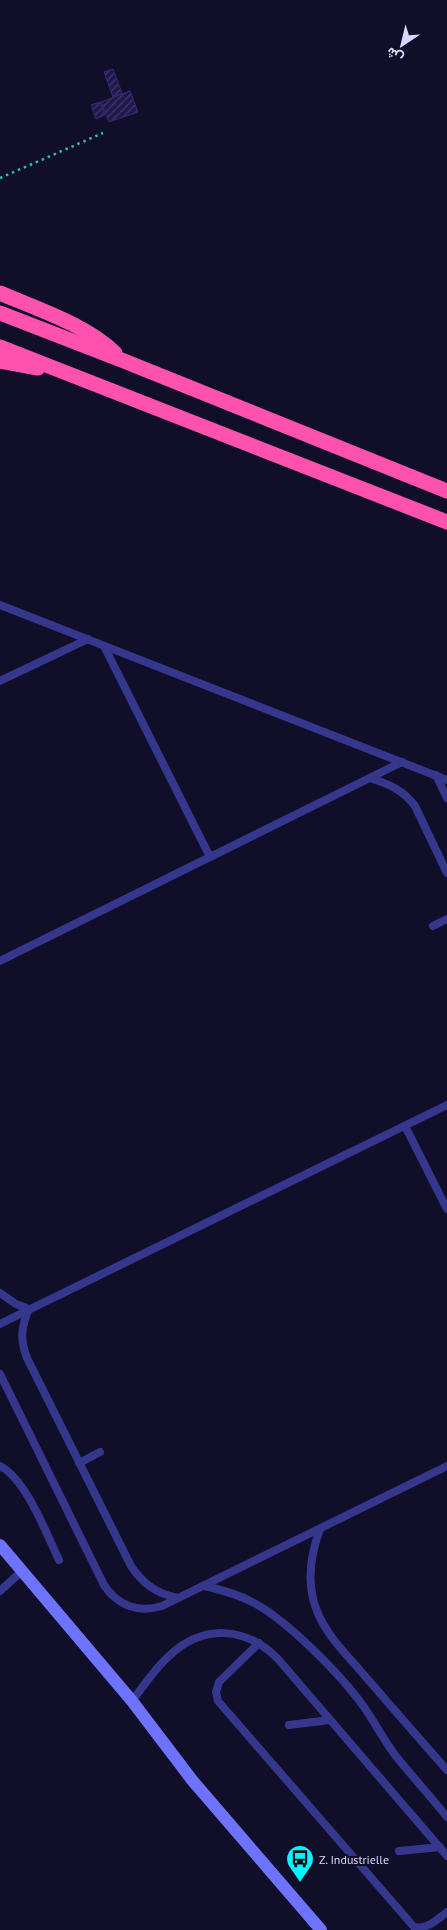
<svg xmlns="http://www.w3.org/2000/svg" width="447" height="1930" viewBox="0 0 447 1930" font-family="'PT Sans',Vazirmatn,sans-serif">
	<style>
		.building { fill: url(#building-hatch); stroke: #34297a }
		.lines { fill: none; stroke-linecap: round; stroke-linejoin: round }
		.path { stroke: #25c4b2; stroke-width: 2.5; stroke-dasharray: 2.5 4; stroke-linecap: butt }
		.lane { stroke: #35378d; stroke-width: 8 }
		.secondary { stroke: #6e73ff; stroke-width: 12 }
		.highway { stroke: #ff52af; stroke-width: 15 }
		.labels { text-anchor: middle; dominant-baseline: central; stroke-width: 4.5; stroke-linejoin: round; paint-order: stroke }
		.poi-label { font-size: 12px; fill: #d9d7ff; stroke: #110e2a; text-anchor: start }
	</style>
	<defs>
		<pattern id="building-hatch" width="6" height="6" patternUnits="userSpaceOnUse" patternTransform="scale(1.25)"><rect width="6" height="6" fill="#20184c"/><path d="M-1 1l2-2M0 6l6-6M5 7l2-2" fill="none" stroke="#403967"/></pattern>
	</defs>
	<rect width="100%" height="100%" fill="#110e2a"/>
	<g class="building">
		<polygon points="113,69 122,93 113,97 104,72"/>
		<polygon points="130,91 138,112 109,122 101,102"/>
		<polygon points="100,102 105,115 96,119 91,105"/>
	</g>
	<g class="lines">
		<polyline class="path" points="0,178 103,133"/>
		<g class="lane">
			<polyline points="0,605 447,780"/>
			<polyline points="104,646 210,857"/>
			<polyline points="0,681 88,639"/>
			<polyline points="436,775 447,798"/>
			<path d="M370,778C389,784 403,790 415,806L447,873"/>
			<polyline points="433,926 447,919"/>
			<polyline points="0,961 402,762"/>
			<polyline points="405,1126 447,1209"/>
			<path d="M0,1293L16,1304L29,1309C21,1327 20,1340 27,1358L131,1566C143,1584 157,1594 178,1598"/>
			<polyline points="0,1324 447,1105"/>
			<path d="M0,1374L104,1585C118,1606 138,1613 162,1606L447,1466"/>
			<polyline points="79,1463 100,1452"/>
			<path d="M0,1466C26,1479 46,1533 59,1560"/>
			<path d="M320,1529C310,1556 306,1584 317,1611C326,1635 348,1656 364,1675C392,1707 419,1739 447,1770"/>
			<path d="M204,1586C222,1590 238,1594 254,1603C288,1621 342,1676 364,1707C375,1723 384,1740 395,1755C412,1776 430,1796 447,1817"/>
			<polyline points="0,1591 22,1571"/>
			<path d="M259,1643L219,1682L216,1692L218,1701L414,1927C427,1930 438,1919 447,1912"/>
			<path d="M132,1701C144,1686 154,1669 169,1656C203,1624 245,1626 278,1659L447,1856"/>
			<polyline points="289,1725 330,1720"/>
			<polyline points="399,1851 440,1847"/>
		</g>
		<polyline class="secondary" points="0,1545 132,1701 192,1780 321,1930"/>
		<g class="highway">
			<path d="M0,293C37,309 87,325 115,353"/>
			<polyline points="0,313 124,361 447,491"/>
			<polyline points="0,347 447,522"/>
			<polyline points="0,361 38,368"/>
		</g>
	</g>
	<defs>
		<symbol id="bus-pin" viewBox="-11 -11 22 30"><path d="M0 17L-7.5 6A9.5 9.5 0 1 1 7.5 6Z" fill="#03f4ff" stroke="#110e2a"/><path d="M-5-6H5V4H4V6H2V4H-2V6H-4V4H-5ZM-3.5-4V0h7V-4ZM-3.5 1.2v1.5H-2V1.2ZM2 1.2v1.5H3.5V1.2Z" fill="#111"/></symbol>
	</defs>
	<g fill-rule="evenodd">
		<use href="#bus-pin" x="284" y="1843" width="32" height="43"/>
	</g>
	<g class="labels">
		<g class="poi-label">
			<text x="319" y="1859">Z. Industrielle</text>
		</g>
	</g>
	<g transform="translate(402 45) rotate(215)" stroke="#110e2a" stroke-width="4" paint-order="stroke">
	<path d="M0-4L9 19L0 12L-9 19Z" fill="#d9d7ff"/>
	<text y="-8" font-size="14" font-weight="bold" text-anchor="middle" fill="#d9d7ff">ش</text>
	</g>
</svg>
